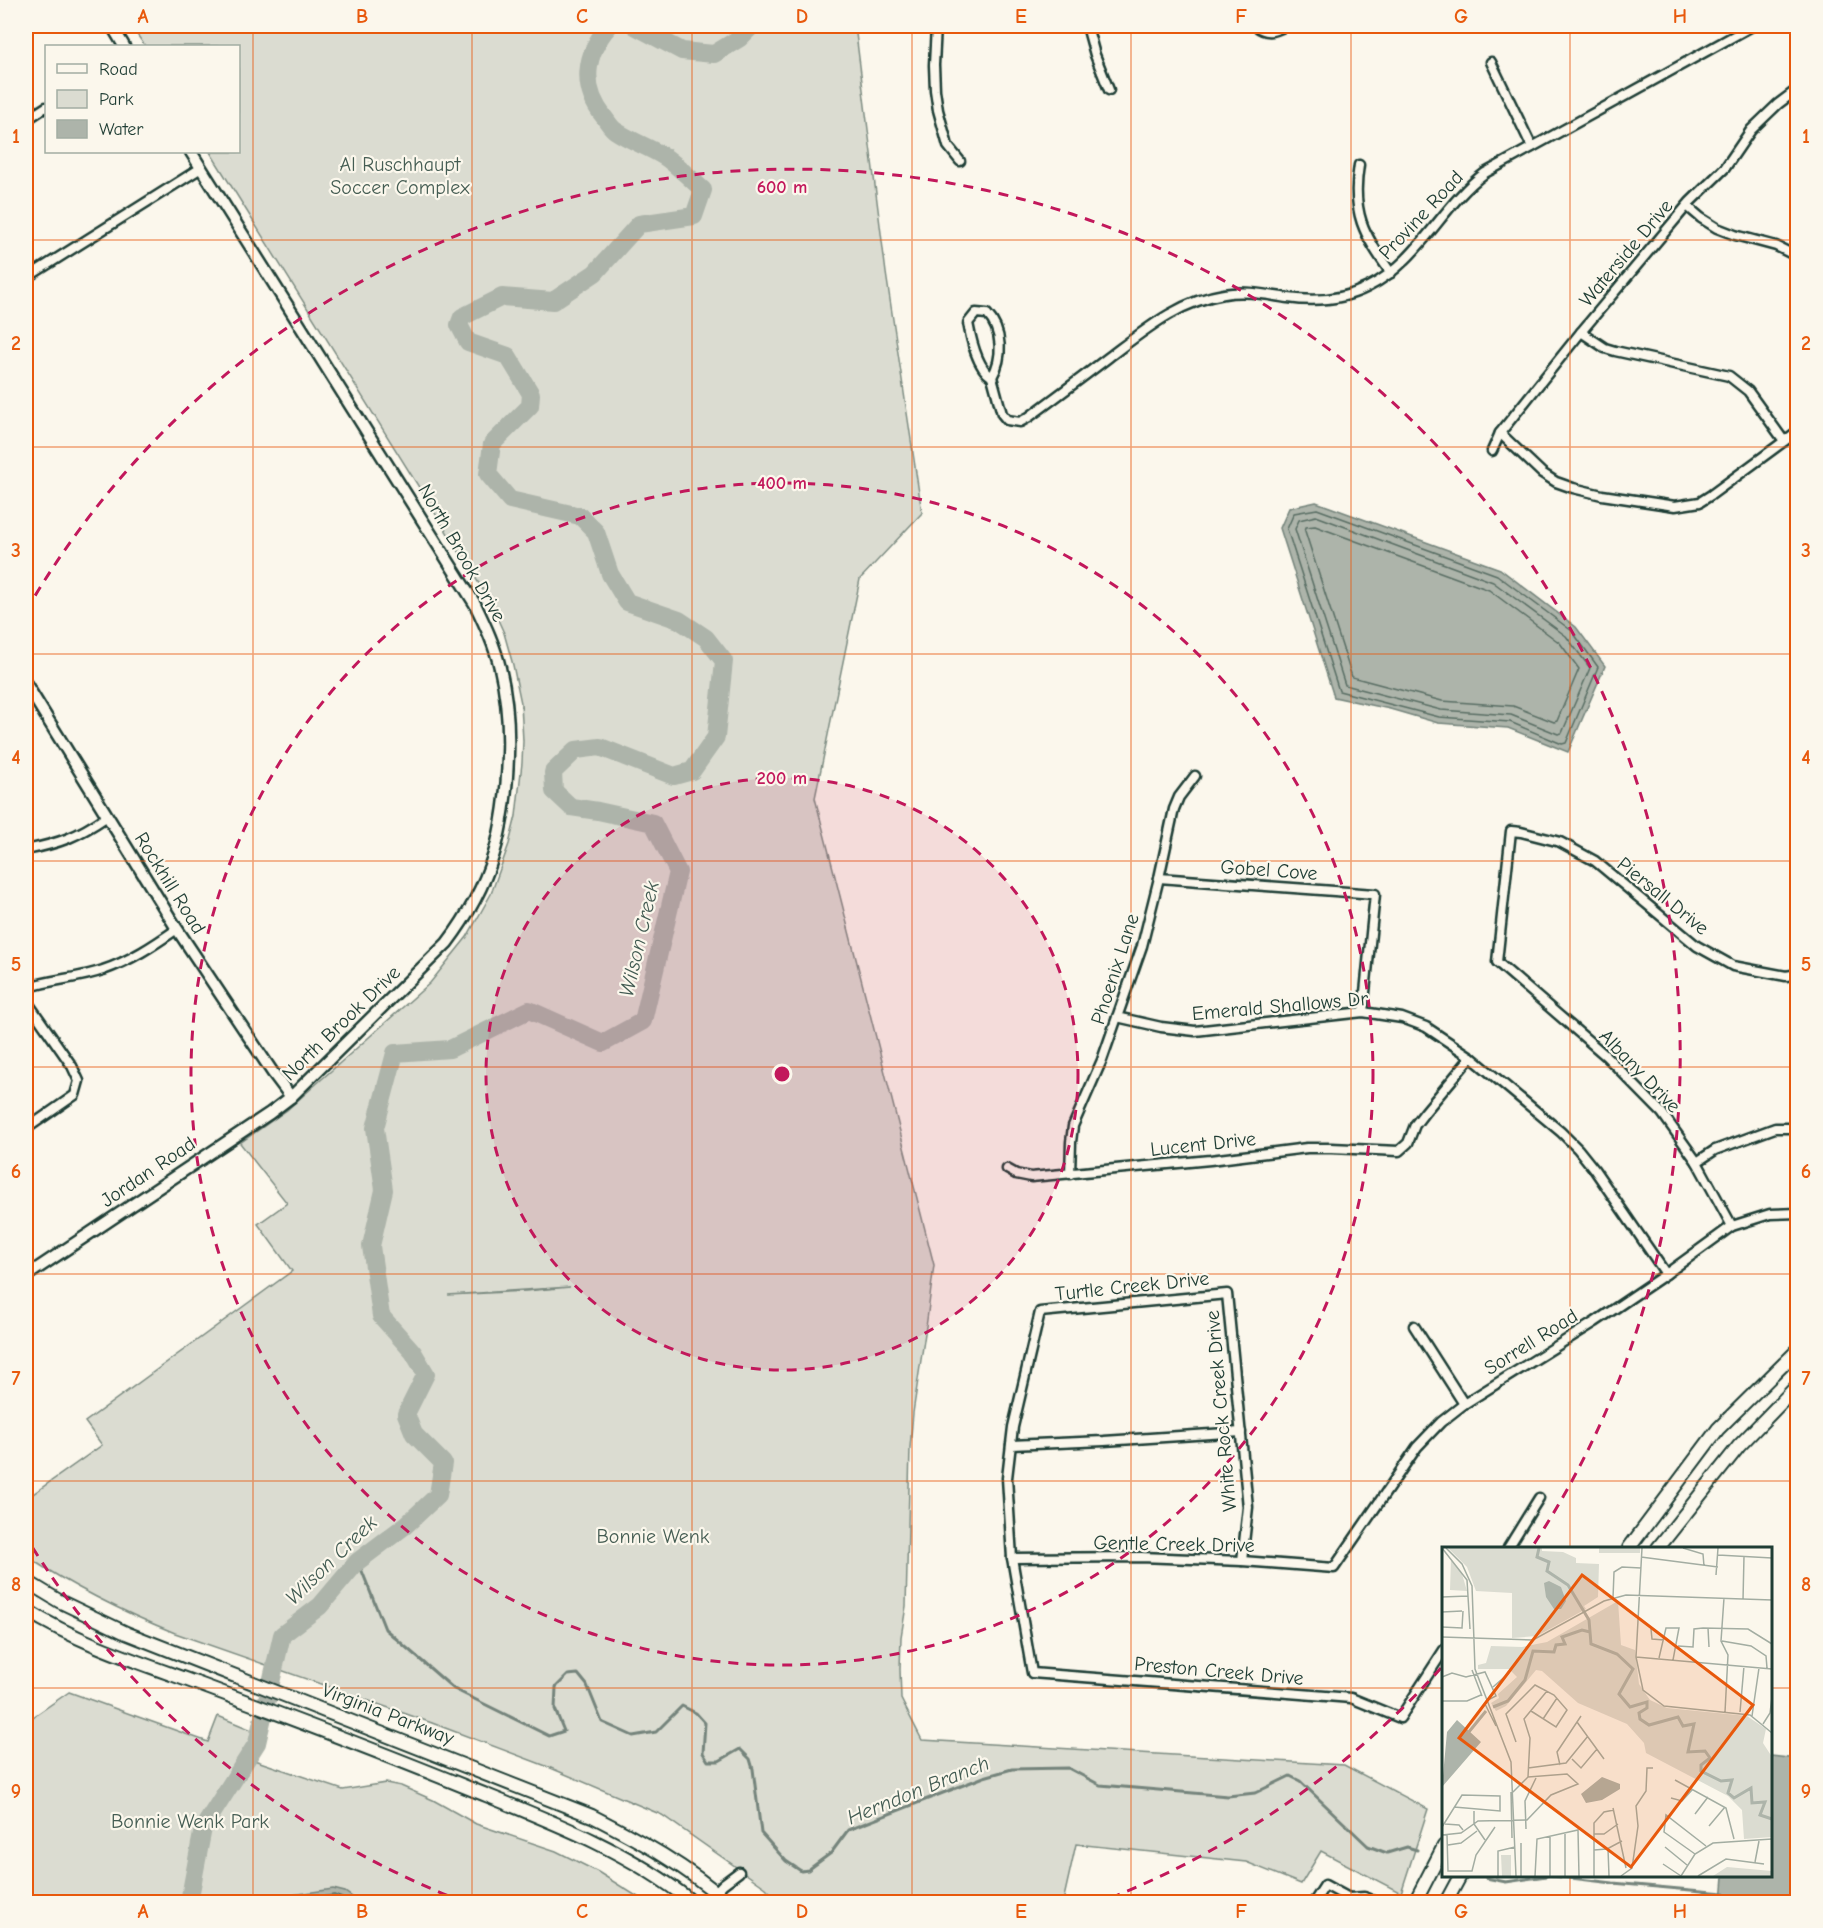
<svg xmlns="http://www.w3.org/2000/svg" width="1823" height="1928" viewBox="0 0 1823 1928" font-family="'Comic Neue',sans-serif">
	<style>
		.green { fill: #dbdcd1; stroke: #7d8c82; stroke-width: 1.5; fill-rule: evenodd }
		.water { fill: #adb4aa; stroke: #74847b; stroke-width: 1.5 }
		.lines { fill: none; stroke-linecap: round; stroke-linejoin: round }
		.shore { stroke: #586d63; stroke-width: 1.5 }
		.stream { stroke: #74847b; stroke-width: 3 }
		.river { stroke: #adb4aa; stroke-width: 18 }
		.minor-casing { stroke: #1f3d34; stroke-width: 13 }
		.tertiary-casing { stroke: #1f3d34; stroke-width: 15 }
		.secondary-casing { stroke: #1f3d34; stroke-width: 16 }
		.minor { stroke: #fbf7ec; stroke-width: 8 }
		.tertiary { stroke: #fbf7ec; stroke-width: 10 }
		.secondary { stroke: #fbf7ec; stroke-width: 12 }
		.grid { fill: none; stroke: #e8590c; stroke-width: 1.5; stroke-opacity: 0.55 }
		.ring { fill: none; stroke: #c2185b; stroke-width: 3; stroke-dasharray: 10 8 }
		.labels { text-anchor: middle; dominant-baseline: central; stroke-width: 4.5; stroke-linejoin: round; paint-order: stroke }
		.park-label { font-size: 20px; fill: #455d53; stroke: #fbf7ec }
		.street-label { font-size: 20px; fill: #1f3d34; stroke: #fbf7ec }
		.water-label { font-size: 21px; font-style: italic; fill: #425b52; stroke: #fbf7ec }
		.inset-river { fill: none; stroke: #adb4aa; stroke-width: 3 }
		.inset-road { fill: none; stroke: #a3ada2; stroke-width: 1.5 }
		.view { fill: #e8590c; fill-opacity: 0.15; stroke: #e8590c; stroke-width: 3 }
		.inset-edge { fill: none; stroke: #1f3d34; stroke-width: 3 }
		.centre { fill: #c2185b; stroke: #fbf7ec; stroke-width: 3 }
		.ring-label { font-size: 18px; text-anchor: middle; font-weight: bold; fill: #c2185b; stroke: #fbf7ec; stroke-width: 4.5; stroke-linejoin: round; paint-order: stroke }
		.neatline { fill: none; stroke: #e8590c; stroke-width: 2 }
		.grid-label { font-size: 20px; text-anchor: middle; font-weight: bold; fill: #e8590c }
	</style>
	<rect width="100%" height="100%" fill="#fbf7ec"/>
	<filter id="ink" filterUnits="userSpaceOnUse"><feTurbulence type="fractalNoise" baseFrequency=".0167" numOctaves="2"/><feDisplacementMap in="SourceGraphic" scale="12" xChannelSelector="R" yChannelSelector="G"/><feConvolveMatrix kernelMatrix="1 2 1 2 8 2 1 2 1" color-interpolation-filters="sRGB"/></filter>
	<g filter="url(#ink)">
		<g class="green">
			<path d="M131,26H855L886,273L922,513L860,579L815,798L934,1265L927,1320L913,1413L910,1448L906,1606L901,1637L900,1669L901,1699L922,1740L1344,1765L1428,1809L1401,1893L1321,1851L1301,1884L1246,1862L1076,1844L1063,1902H779L766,1888L662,1815L546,1766L432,1723L175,1633C123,1612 73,1587 26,1556V1499L102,1445L85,1422L292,1271L258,1224L287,1203L240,1143L287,1110L430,983L467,937L491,894L509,844L516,816L522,763L523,741L521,703L513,665L504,633L488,598L210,152H238V46H145ZM570,1287L526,1291L448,1295Z"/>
			<polygon points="69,1692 208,1742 218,1716 264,1735 251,1759 343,1790 386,1783 401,1786 433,1800 476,1824 556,1851 598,1872 646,1902 26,1902 26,1722"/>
		</g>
		<g class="water">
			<polygon points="1316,502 1500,569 1576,627 1605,666 1568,752 1508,728 1438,723 1390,709 1334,697 1280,528 1289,508"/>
			<polygon points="1771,1756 1797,1759 1797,1902 1722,1902 1724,1876 1770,1876"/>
			<polygon points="333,1889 345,1892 359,1902 268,1902 278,1897"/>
		</g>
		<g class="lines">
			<g class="shore">
				<polygon points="1317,509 1497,575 1572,631 1598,667 1566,743 1562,744 1510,722 1439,717 1339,691 1287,529 1294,513"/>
				<polygon points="1316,516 1493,582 1566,636 1590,668 1562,733 1558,734 1511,715 1441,710 1345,685 1295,529 1299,520"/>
				<polygon points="1315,526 1489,590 1560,643 1579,669 1557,721 1554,722 1513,706 1442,701 1352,677 1305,531 1306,527"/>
				<polyline points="286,1902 334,1895 342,1898 347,1902"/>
			</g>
			<g class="stream">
				<polyline points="358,1561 385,1629 454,1689 549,1736 564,1731 555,1709 556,1687 568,1675 578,1674 587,1685 602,1722 633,1736 656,1732 682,1706 696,1713 705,1723 703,1753 708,1761 719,1761 740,1749 750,1759 753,1769 761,1833 786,1861 801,1871 808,1870 831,1853 848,1830 984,1777 1012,1769 1068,1768 1100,1785 1228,1796 1255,1793 1290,1776 1300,1781 1368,1846 1387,1853 1407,1847 1417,1850"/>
				<polyline points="1554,1876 1613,1883 1724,1893"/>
				<polyline points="1486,1878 1506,1882 1546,1876"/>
			</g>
			<g class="river">
				<polyline points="635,26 682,51 714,54 740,38 752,26"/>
				<path d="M189,1902L203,1828L257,1743L282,1635L320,1606L357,1562L406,1525L438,1495L443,1463L414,1434L406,1414L426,1374L413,1352L381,1316L371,1246L384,1190L375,1128L395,1053L450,1049L529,1010L603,1043L643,1021L678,872L653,823L598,811L571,807L554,791L553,772L576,750L600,747L674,776L692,771L716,737L724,661L706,638L679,620L627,602L610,574L596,532L580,516L510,500L488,474L492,444L530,406L531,394L508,356L468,342L459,325L462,317L502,297L553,301L595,273L639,224L694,216L703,190C691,179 678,166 665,157C649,147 631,141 616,131C611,128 608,122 604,117C580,87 585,53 609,26"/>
			</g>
			<defs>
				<g id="minor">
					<polyline points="936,26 934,65 935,90 938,110 948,146 960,161"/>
					<polyline points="1087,26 1095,55 1109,90"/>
					<path d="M1256,26C1266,34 1274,32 1285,26"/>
					<polyline points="1491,62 1532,147"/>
					<polyline points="26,120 46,107"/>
					<path d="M1359,165C1351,213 1364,235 1391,273"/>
					<polyline points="1687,206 1701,218 1717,228 1735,235 1776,246 1798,257"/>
					<polyline points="26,278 201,168"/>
					<path d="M976,313L987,314C1003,331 1003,358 992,377C977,368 971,339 968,323Z"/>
					<polyline points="1581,332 1605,348 1615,351 1729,376 1748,391 1784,441"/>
					<path d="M992,377L1002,414L1007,420L1020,422L1029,417C1056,397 1083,377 1109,357C1145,330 1179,301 1224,294C1246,290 1267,295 1288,298C1316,302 1343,300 1368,287C1419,262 1441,206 1485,173L1752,26"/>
					<polyline points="1500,433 1542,473 1556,482 1573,488 1602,495 1675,506 1700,502 1711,495 1798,431"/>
					<polyline points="1492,451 1500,433 1581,332 1690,202 1725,168 1751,130 1778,104 1798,89"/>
					<path d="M26,850C60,843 77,837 106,817"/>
					<polyline points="1159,878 1375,894 1363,1012"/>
					<path d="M26,988C51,979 78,979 103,970C130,961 154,945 177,929"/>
					<polyline points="26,1000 72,1066 79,1081 75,1095 26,1129"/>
					<polyline points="1117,1017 1161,1027 1195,1031 1363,1012 1402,1018 1426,1027 1471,1057 1561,1132 1578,1149 1594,1169 1666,1274"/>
					<polyline points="1697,1162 1715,1150 1775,1128 1798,1128"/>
					<polyline points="1007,1169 1016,1174 1031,1177 1210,1160 1307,1148 1331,1148 1399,1151 1408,1143 1415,1125 1425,1112 1471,1057"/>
					<polyline points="1070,1174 1071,1142 1073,1126 1102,1060 1142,946 1159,878 1174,809 1179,797 1195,776"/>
					<polyline points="1732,1226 1697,1162 1662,1113 1606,1056 1497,962 1511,831 1521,832 1560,842 1595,861 1697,946 1733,966 1786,976 1798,974"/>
					<polyline points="1414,1326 1464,1404"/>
					<polyline points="1011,1445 1104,1441 1241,1432"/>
					<polyline points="1508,1548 1539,1498"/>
					<polyline points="1012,1558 1141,1557 1242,1561 1334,1568 1417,1447 1441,1422 1464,1404 1595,1322 1666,1274 1732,1226 1770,1214 1798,1213"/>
					<polyline points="1242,1561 1248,1507 1227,1294 1040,1312 1013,1427 1007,1478 1012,1558 1032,1673 1351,1698 1400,1718 1444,1650"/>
					<polyline points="1349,1898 1364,1897 1375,1902"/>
					<polyline points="706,1902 723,1884 739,1872"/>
					<polyline points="1314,1902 1325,1885 1349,1898 1352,1902"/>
				</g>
				<g id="tertiary">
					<polyline points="112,26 124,46"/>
					<polyline points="26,684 177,929 273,1073 291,1097"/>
					<path d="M26,1276L270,1113L291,1097L447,943C492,884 506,829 508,755C509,726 507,697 500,668C495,646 485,625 475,604L191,152"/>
				</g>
				<g id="secondary">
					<polyline points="1629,1548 1718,1429 1798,1350"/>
					<polyline points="1658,1548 1739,1446 1798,1385"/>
					<path d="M26,1581L59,1601L126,1633L592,1816C639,1840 688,1867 727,1902"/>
					<path d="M26,1610C79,1643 138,1662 196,1683C288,1717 380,1752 471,1789C548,1820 628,1850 692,1902"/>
					<polyline points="1415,1902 1444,1846"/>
					<polyline points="1446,1902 1460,1876"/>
				</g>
			</defs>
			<use href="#minor" class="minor-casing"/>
			<use href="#tertiary" class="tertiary-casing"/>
			<use href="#secondary" class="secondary-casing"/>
			<use href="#minor" class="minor"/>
			<use href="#tertiary" class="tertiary"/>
			<use href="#secondary" class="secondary"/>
		</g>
	</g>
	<path class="grid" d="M253,26V1902M472,26V1902M692,26V1902M912,26V1902M1131,26V1902M1351,26V1902M1570,26V1548M26,240H1798M26,447H1798M26,654H1798M26,861H1798M26,1067H1798M26,1274H1798M26,1481H1798M26,1688H1444M1770,1688H1798M1570,1876V1902"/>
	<circle cx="782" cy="1074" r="296" fill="#c2185b" fill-opacity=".12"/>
	<g class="ring">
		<circle cx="782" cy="1074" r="296"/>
		<circle cx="782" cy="1074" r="591"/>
		<path d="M1441 1668A887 887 0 0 1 1100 1902M464 1902A887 887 0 0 1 26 1537M26 611A887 887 0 1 1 1534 1544"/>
	</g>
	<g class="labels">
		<g class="park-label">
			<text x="400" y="164">Al Ruschhaupt<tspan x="400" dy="23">Soccer Complex</tspan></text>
			<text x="653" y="1536">Bonnie Wenk</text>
			<text x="190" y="1821">Bonnie Wenk Park</text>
		</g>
		<g class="street-label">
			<text transform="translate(1421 215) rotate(-47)">Provine Road</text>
			<text transform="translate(1626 253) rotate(-50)">Waterside Drive</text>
			<text transform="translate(462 553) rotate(60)">North Brook Drive</text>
			<text transform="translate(1269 870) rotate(4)">Gobel Cove</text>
			<text transform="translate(170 883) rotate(58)">Rockhill Road</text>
			<text transform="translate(1663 896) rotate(39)">Piersall Drive</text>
			<text transform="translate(1115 969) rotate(-72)">Phoenix Lane</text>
			<text transform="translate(1280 1006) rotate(-5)">Emerald Shallows Dr</text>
			<text transform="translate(341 1023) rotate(-44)">North Brook Drive</text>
			<text transform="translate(1640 1071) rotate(46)">Albany Drive</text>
			<text transform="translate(1203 1144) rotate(-6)">Lucent Drive</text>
			<text transform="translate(148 1172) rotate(-34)">Jordan Road</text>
			<text transform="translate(1132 1286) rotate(-6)">Turtle Creek Drive</text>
			<text transform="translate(1531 1342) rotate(-32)">Sorrell Road</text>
			<text transform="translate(1221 1411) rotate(-95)">White Rock Creek Drive</text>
			<text transform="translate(1174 1544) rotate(1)">Gentle Creek Drive</text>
			<text transform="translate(1219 1671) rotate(5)">Preston Creek Drive</text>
			<text transform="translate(388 1714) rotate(21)">Virginia Parkway</text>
		</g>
		<g class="water-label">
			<text transform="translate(639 939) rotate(-77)">Wilson Creek</text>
			<text transform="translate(331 1560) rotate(-44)">Wilson Creek</text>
			<text transform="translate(918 1790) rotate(-22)">Herndon Branch</text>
		</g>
	</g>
	<g transform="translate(1442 1547)">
		<rect width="330" height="330" fill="#fbf7ec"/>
		<path d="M6,1H100V4L121,5L134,11V16L157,17L156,50L142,59L144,62L95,89L70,91V46L34,44L25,20ZM157,1H198V6H157ZM9,12L20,27L25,44L8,43ZM176,54L179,98L193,103L197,137L208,153L225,161L305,169L324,182L321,196L330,210V290L302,292L300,263L286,249L204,206L202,196L185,177L136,156L100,124L94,123L64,159L54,164L49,156L57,151L56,147L75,130L67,122H36V118L44,116L49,99L80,100L105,95ZM59,308H69V329H60ZM285,320L330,324V329H271Z" fill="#dbdcd1"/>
		<path d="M107,34L119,40L124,54L119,62H112L104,50L102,36ZM15,173L39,195L0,240L5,185ZM160,230L178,237V242L160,253L144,256L139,247Z" fill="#adb4aa"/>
		<path class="inset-river" d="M97,1L95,10L107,15L105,24L126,38L147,73L149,97L175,107L191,122L177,147L188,160L205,155V161L197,166L198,172L207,178L236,170L241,179L252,177L246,205L263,204L268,211L259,218V224L279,234L290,233L286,246L292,251L309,241L310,256L323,255L318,268L330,272M51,160L66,154L83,133L91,104L112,105L114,98L123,97L120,90L140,83L148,85M26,186L44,164"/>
		<path class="inset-road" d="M0,1L25,33L28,82M4,1L20,17L30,39L33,122L69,215L74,329M200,1L194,110L201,143L222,159L308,168L330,186M241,1L261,7L262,19M276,8L330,11M199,10L276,20M0,16V36M274,28L276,1M0,50L26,49M171,51L172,25L180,20L199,21M282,51L279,94L286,108L283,165M301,53L302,9M0,65L20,64M0,80L20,81L21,64M266,81L267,100M209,82L210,92L222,93M0,90L91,93L162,54L184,48L330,53M280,94L309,99L324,109L325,121M236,99L251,100L252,82L261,81L306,82L330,97M194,110L330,122M217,111L224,81H237L231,113M30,123L40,149M0,130L10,126L24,130L43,125L54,149L44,154M51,140L67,126M0,154H25L39,148M43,157L54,179M298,165L302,119M310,169L317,121M101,172L115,151M135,175L162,212M321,177L328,166L330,150M74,195L64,167L93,138L112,148L125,163L114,180L89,164M130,212L139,221L155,202M118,218L115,205L139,169M86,221L124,216L146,189M233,233L284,261L292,292M69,245L70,291M71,245L86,230L88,191L82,172L105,144M229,251L240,254L250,243M171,261L184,321M32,264V277L43,293M253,267L266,250M3,277L17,278L21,283M267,279L283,260M0,280L20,248L58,249V264L12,260M84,282L83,254L94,231M152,287H162L176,277M0,288L19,286L36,274L85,273L109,248L136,237L125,227L86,230M5,288L6,324H30L34,308L53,280M79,296V329M6,298L19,296L35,284M223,300L245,318M166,302L167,329M152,303L165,302L180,294M253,307L222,285L224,268L264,299M313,315L317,294M221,317L239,329M56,329V304L73,300M93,329L95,292L136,283L137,329M108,329V289M123,329V287M152,329V276L162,265L172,263M179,329L190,321L196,279L194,259L204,244L205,221H211M239,329L253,307L271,296L330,292M256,329L284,312L322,317"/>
		<path class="view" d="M140,28L311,158L189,320L17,191Z"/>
		<rect width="330" height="330" class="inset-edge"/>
	</g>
	<circle cx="782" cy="1074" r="9" class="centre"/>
	<g class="ring-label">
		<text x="782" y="193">600 m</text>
		<text x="782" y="489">400 m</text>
		<text x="782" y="784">200 m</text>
	</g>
	<rect width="1823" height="1928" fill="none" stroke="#fbf7ec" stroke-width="66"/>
	<rect x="45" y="45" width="195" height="108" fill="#fbf7ec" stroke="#a3ada2" stroke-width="1.5"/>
	<rect x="57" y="64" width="30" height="9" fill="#fbf7ec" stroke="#a3ada2" stroke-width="1.5"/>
	<text x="99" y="75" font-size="18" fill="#1f3d34">Road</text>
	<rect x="57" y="90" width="30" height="18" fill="#dbdcd1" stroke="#a3ada2" stroke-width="1.5"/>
	<text x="99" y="105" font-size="18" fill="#1f3d34">Park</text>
	<rect x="57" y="120" width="30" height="18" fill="#adb4aa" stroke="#a3ada2" stroke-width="1.5"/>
	<text x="99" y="135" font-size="18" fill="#1f3d34">Water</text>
	<rect x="33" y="33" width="1757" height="1862" class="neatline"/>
	<g class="grid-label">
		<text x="143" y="23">A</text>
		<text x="362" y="23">B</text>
		<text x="582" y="23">C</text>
		<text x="802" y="23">D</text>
		<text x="1021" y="23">E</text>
		<text x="1241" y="23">F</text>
		<text x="1461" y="23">G</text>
		<text x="1680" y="23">H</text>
		<text x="16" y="143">1</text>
		<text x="1806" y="143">1</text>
		<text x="16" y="350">2</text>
		<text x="1806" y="350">2</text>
		<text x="16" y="557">3</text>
		<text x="1806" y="557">3</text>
		<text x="16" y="764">4</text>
		<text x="1806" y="764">4</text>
		<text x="16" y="971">5</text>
		<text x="1806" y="971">5</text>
		<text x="16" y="1178">6</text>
		<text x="1806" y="1178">6</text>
		<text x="16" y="1385">7</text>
		<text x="1806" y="1385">7</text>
		<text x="16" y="1591">8</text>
		<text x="1806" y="1591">8</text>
		<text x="16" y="1798">9</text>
		<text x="1806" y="1798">9</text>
		<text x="143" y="1918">A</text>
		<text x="362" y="1918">B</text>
		<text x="582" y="1918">C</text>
		<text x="802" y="1918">D</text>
		<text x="1021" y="1918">E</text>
		<text x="1241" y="1918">F</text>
		<text x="1461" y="1918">G</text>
		<text x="1680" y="1918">H</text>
	</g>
</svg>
